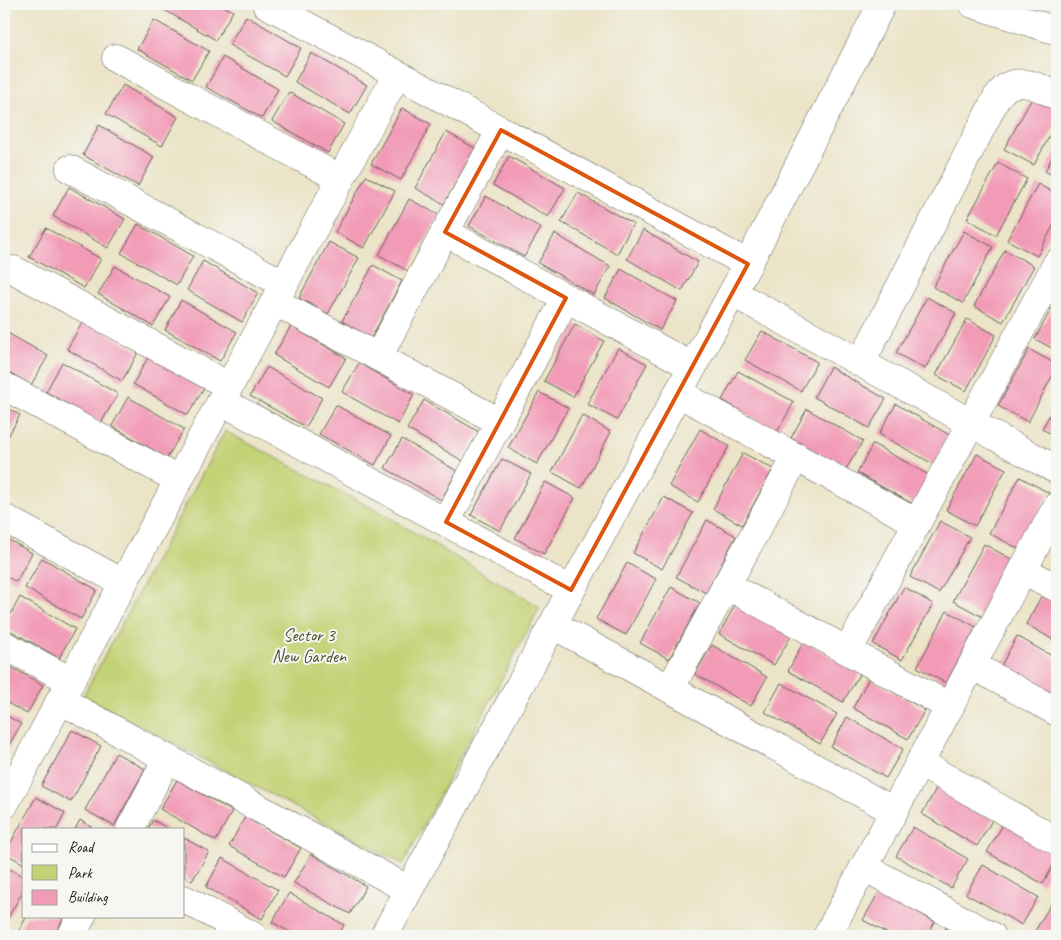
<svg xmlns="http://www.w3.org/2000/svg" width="1061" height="940" viewBox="0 0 1061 940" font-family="Caveat,sans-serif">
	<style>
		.green { fill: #c3d274; stroke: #707748 }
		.building { fill: #f29bb7 }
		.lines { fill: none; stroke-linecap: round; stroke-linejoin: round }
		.street-casing { stroke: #646258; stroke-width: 29 }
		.secondary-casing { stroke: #646258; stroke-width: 29 }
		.street { stroke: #fff; stroke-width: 28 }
		.secondary { stroke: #fff; stroke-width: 28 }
		.marked { fill: none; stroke: #de560d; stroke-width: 4; stroke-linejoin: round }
		.labels { text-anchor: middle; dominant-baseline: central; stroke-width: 4; stroke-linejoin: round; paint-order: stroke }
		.park-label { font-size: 18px; fill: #4e5336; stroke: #f6f6f2 }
	</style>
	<rect width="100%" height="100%" fill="#f6f6f2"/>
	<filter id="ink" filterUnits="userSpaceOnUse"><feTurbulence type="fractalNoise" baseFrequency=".02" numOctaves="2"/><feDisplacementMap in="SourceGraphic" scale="10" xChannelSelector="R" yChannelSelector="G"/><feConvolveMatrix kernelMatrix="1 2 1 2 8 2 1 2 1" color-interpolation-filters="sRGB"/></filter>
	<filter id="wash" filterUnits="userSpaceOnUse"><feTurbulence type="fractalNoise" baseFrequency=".0096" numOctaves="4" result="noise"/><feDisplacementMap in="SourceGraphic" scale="20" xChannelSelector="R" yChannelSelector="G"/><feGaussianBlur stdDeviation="1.12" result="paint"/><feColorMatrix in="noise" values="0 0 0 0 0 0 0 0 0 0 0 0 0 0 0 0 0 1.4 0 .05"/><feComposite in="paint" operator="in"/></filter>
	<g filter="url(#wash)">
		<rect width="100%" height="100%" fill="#ebe4c7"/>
		<polygon class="green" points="225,431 385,515 540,607 403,864 83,696"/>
		<g id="blocks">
			<g class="building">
				<polygon points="163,4 220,4 233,11 216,40 161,8"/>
				<polygon points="246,16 301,48 285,76 229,45"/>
				<polygon points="154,20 209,51 192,80 137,49"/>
				<polygon points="311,53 367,85 350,114 295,82"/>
				<polygon points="223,57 278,89 262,118 206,87"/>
				<polygon points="123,85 178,117 162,146 106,114"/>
				<polygon points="289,92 344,124 328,153 272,121"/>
				<polygon points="1035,93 1057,105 1057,122 1034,165 1004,149"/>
				<polygon points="402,108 431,124 401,180 371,164"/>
				<polygon points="99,125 154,157 138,186 83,155"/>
				<polygon points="446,132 475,148 444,204 415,188"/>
				<polygon points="1057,148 1057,178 1045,171"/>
				<polygon points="509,156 565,188 548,217 493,185"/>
				<polygon points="998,163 1027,179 996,235 967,219"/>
				<polygon points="366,176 395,191 364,248 335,232"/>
				<polygon points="1038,184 1057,195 1057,219 1037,256 1007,240"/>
				<polygon points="69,187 125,219 108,248 53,216"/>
				<polygon points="578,193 633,224 617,254 561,222"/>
				<polygon points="486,196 541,228 524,257 469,226"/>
				<polygon points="409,199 439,215 408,271 379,255"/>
				<polygon points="138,224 193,256 177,285 121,253"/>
				<polygon points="46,228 101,259 84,288 29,257"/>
				<polygon points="643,230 698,262 682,291 627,259"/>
				<polygon points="964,231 993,247 963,303 933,287"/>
				<polygon points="555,234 610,266 594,295 538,263"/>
				<polygon points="329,242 359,258 328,314 299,298"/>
				<polygon points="1005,250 1034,266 1003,322 974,306"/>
				<polygon points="203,261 258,293 242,322 187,290"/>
				<polygon points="373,265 402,281 371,338 342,321"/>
				<polygon points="115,266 170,297 153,326 98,294"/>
				<polygon points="621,269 677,301 660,330 605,298"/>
				<polygon points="927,297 956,313 925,369 896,353"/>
				<polygon points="1057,298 1057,351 1035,339"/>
				<polygon points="181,300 237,332 220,361 165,330"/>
				<polygon points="967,319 996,335 966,391 936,375"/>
				<polygon points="84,320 139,351 122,381 67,349"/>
				<polygon points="575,324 604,341 573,397 544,381"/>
				<polygon points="291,326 346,358 329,387 274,355"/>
				<polygon points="4,331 48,356 31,385 4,369"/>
				<polygon points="762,331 817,362 801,391 745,360"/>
				<polygon points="618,348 647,364 617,420 587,404"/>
				<polygon points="1029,349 1057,365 1057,367 1028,422 998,406"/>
				<polygon points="150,354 205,386 188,415 133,384"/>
				<polygon points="62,362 118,394 101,423 46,392"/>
				<polygon points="359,363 414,395 398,424 342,392"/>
				<polygon points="267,367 322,398 306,427 250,396"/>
				<polygon points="830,367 886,399 869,428 814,397"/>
				<polygon points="738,371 794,402 777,432 722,400"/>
				<polygon points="539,392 568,408 537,464 508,448"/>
				<polygon points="128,397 184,429 167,458 112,426"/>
				<polygon points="424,400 479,432 463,461 407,429"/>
				<polygon points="1057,401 1057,437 1042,429"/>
				<polygon points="896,404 951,436 935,465 879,434"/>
				<polygon points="336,405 391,436 375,465 319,434"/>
				<polygon points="4,406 20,415 4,444"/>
				<polygon points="807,409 863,441 846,469 791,438"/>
				<polygon points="582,415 611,432 581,488 552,472"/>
				<polygon points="700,429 729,446 698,502 669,486"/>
				<polygon points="402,439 457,471 441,500 385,468"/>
				<polygon points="873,444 929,475 913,504 857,473"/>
				<polygon points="743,453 773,469 742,525 713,509"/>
				<polygon points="977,454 1006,469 975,526 946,510"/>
				<polygon points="502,459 531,474 500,531 471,515"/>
				<polygon points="1020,477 1049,493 1019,549 989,533"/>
				<polygon points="545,482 575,498 544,554 515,538"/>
				<polygon points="664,497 693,513 662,569 633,553"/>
				<polygon points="707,520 736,536 706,593 676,577"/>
				<polygon points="940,521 970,537 939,593 910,577"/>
				<polygon points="4,537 32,553 16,582 4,575"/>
				<polygon points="984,544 1013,560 983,617 953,601"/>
				<polygon points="42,558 97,590 81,619 25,588"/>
				<polygon points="627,563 656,579 626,635 596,619"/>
				<polygon points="671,587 700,603 669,659 640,643"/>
				<polygon points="904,587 933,604 902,660 873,644"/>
				<polygon points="4,591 9,594 4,604"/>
				<polygon points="1042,595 1057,603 1057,642 1026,624"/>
				<polygon points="20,597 75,629 59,658 4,627"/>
				<polygon points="735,605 791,636 774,665 719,634"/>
				<polygon points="947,611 976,627 946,683 917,667"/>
				<polygon points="1017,636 1057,659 1056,697 1001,666"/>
				<polygon points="804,641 860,673 843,702 788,671"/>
				<polygon points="712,645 767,677 751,706 695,674"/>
				<polygon points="4,663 43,685 27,714 4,701"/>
				<polygon points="869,678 925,710 908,739 853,708"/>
				<polygon points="781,683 837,714 820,744 765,712"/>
				<polygon points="4,714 21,724 4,754"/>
				<polygon points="847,717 903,749 886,778 831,747"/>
				<polygon points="72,730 101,746 71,802 41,786"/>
				<polygon points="116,753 145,769 114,826 85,810"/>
				<polygon points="177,780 232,811 216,841 160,809"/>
				<polygon points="938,785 994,817 977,846 922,814"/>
				<polygon points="36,797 65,813 57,829 24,829 24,864 5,853"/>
				<polygon points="245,817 301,848 284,877 229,846"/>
				<polygon points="80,820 94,829 75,829"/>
				<polygon points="153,820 168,829 148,829"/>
				<polygon points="1004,823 1057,854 1057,858 1043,884 987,852"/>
				<polygon points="913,827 968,859 951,888 896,856"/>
				<polygon points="184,838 209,852 192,881 184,876"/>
				<polygon points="311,854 366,886 350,914 294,883"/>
				<polygon points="222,858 278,890 262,919 206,887"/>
				<polygon points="983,865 1038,897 1022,925 966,894"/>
				<polygon points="4,866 24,877 24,889 4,925"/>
				<polygon points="880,890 935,922 927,936 892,936 863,920"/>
				<polygon points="289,893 344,925 338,936 297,936 272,922"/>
				<polygon points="1052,902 1057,905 1057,936 1044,936 1035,931"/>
				<polygon points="27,916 65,916 54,936 16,936"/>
				<polygon points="946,928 959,936 941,936"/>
			</g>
		</g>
	</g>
	<g filter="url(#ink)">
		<use href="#blocks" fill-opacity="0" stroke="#646258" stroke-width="1"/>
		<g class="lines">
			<defs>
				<g id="street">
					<polyline points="266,4 397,74"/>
					<polyline points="116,58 341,179"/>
					<polyline points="501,130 445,232 693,367"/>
					<polyline points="70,169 284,284"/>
					<polyline points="14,270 229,386"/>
					<polyline points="733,293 1057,470"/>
					<polyline points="275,302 500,422"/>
					<polyline points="378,357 445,232"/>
					<path d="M861,363L997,97C1000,94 1004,88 1008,86C1024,78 1043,89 1057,96"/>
					<polyline points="4,386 179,480"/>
					<polyline points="678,393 917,523"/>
					<polyline points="221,401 571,590"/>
					<polyline points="4,518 123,583"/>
					<polyline points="446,522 566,298"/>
					<polyline points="1023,570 1057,588"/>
					<polyline points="726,585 848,651"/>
					<polyline points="553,625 894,811"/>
					<polyline points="4,645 71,681"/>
					<polyline points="972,665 1057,712"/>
					<polyline points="670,689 796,457"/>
					<polyline points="60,700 409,890"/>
					<polyline points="950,707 848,651 1057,263"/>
					<polyline points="920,763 1057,841"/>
					<polyline points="4,805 397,74 748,264"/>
					<polyline points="130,829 167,759"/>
					<polyline points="864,867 992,936"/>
					<polyline points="184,899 233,925"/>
					<polyline points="71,936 82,916"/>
					<polyline points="227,936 233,925 253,936"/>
					<polyline points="384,936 748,264 882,4"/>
					<polyline points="827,936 1057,506"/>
				</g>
				<polyline id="secondary" points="973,4 1057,31"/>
			</defs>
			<use href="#street" class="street-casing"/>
			<use href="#secondary" class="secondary-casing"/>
			<use href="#street" class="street"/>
			<use href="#secondary" class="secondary"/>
		</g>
	</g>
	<path class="marked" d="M501,130L748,264L571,590L446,522L566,298L445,232Z"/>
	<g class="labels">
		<g class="park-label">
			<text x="309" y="635">Sector 3<tspan x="309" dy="21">New Garden</tspan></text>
		</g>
	</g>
	<rect width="1061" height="940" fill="none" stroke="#f6f6f2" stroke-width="20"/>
	<rect x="22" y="828" width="162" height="90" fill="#f6f6f2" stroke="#9f9f9c"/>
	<rect x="32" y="844" width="25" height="8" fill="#ffffff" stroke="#9f9f9c"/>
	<text x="68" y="852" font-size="15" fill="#1c1c1c">Road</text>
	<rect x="32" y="865" width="25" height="15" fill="#c3d274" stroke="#9f9f9c"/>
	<text x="68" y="878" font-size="15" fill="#1c1c1c">Park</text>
	<rect x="32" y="890" width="25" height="15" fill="#f29bb7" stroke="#9f9f9c"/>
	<text x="68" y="902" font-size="15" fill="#1c1c1c">Building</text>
</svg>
